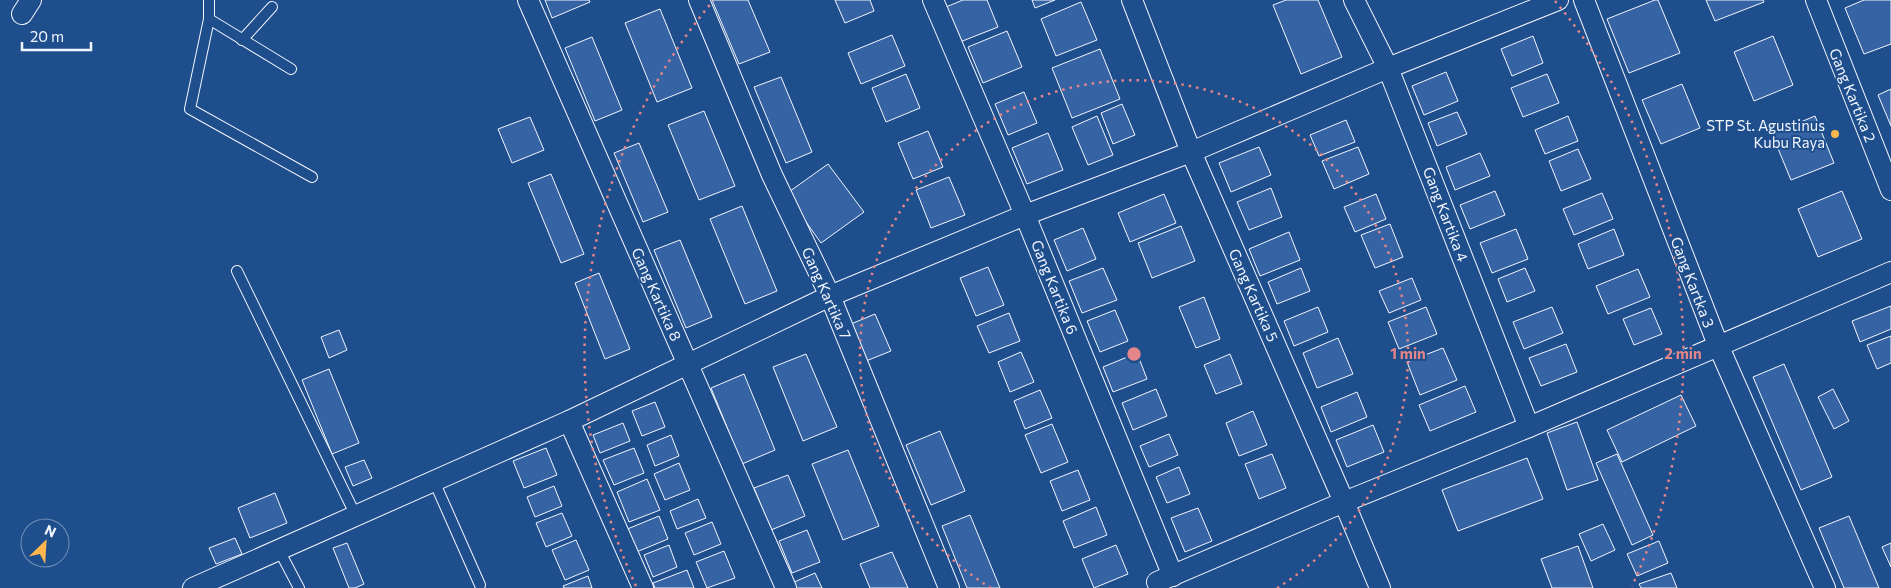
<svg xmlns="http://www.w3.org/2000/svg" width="1891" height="588" viewBox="0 0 1891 588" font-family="Commissioner,sans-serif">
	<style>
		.building { fill: #3563a3; stroke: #f2f6ff }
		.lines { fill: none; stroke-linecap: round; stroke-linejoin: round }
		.lane-casing { stroke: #f2f6ff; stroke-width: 12 }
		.street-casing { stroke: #f2f6ff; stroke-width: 22 }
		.lane { stroke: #1f4e8c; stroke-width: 10 }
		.street { stroke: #1f4e8c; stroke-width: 20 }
		.ring { fill: none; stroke: #e38589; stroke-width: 2.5; stroke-dasharray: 2.5 5 }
		.poi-dot { fill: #ffb74d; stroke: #1f4e8c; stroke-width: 2 }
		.labels { text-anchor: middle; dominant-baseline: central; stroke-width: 4; stroke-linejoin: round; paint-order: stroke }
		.street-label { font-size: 15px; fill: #f2f6ff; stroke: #1f4e8c }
		.poi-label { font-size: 15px; fill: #f2f6ff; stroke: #1f4e8c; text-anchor: end }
		.centre { fill: #e38589; stroke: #1f4e8c; stroke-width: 2.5 }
		.ring-label { font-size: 15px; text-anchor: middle; font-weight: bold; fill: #e38589; stroke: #1f4e8c; stroke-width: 4; stroke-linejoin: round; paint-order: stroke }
	</style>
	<rect width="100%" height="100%" fill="#1f4e8c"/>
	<g class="building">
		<polygon points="545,0 589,0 590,2 552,18"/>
		<polygon points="712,0 748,0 770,52 739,64"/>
		<polygon points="835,0 870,0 874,11 845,23"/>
		<polygon points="963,0 987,0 998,27 960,42 946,7"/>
		<polygon points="1032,0 1055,0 1035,8"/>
		<polygon points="1286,0 1318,0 1342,57 1301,74 1273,5"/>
		<polygon points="1655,0 1658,0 1680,53 1629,73 1607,19"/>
		<polygon points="1706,0 1763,0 1764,2 1715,21"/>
		<polygon points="1864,0 1891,0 1891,44 1864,54 1845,8"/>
		<polygon points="1081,2 1097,40 1056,56 1041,19"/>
		<polygon points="660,9 692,88 657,102 625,23"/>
		<polygon points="1007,31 1022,67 983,83 968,47"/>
		<polygon points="892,35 905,66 861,84 848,53"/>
		<polygon points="1533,36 1543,63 1512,76 1501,49"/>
		<polygon points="1773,36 1793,85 1754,101 1734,52"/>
		<polygon points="592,37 622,110 595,121 565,48"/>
		<polygon points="1100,49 1120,99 1072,118 1052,68"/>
		<polygon points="1446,72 1458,101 1424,115 1412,86"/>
		<polygon points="906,74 920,108 886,122 872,88"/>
		<polygon points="1547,74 1559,103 1523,117 1511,88"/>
		<polygon points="781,77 812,152 786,163 754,87"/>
		<polygon points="1682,84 1700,128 1661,144 1642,100"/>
		<polygon points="1891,89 1891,126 1878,95"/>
		<polygon points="1024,92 1037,123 1008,135 995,104"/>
		<polygon points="1122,104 1135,135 1113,144 1101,113"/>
		<polygon points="704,111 735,186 699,200 668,125"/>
		<polygon points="1457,112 1467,134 1437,146 1428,123"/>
		<polygon points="1097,116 1113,155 1088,165 1072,127"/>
		<polygon points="1568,116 1578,141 1545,154 1535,130"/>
		<polygon points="1815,116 1834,163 1791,180 1772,134"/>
		<polygon points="530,117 544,150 512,163 498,129"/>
		<polygon points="1346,120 1355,142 1319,156 1310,135"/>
		<polygon points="928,131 943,167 913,179 898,143"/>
		<polygon points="1048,133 1063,170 1027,184 1012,148"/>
		<polygon points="639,143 668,212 643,222 614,153"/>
		<polygon points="1259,147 1271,175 1231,192 1219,163"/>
		<polygon points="1358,147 1369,174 1334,189 1322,161"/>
		<polygon points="1578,149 1591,179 1561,191 1549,161"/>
		<polygon points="1480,153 1490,176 1455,190 1446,167"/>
		<polygon points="828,164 864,212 821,243 786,194"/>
		<polygon points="551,174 584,254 561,263 528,183"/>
		<polygon points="949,177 965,215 931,228 916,190"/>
		<polygon points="1271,188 1282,217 1249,230 1237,202"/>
		<polygon points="1495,191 1505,215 1470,229 1460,205"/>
		<polygon points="1842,191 1862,239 1818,257 1798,209"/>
		<polygon points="1602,193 1613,219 1574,235 1563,209"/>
		<polygon points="1164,194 1176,223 1130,242 1118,213"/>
		<polygon points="1376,194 1386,219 1355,232 1344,207"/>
		<polygon points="742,206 777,291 745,304 710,219"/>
		<polygon points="1390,224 1403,257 1375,268 1361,235"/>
		<polygon points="1181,226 1195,261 1152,278 1138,243"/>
		<polygon points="1083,228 1096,259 1067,271 1054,240"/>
		<polygon points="1516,229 1528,259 1492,273 1480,243"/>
		<polygon points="1614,229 1624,255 1588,269 1578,244"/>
		<polygon points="1289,232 1300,260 1260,276 1249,249"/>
		<polygon points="680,240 712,317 686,328 654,250"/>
		<polygon points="988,267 1004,305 976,316 960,278"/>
		<polygon points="1103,268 1117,300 1082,313 1069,281"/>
		<polygon points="1301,268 1310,291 1277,304 1268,282"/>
		<polygon points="1525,268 1535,291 1507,302 1498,279"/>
		<polygon points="1638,269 1650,297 1608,314 1596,286"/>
		<polygon points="599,273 630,349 605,359 575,283"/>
		<polygon points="1412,278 1421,300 1389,313 1379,291"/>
		<polygon points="1204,297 1220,339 1196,348 1179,307"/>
		<polygon points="1891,306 1891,329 1860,342 1852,321"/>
		<polygon points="1318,307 1328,332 1294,346 1284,321"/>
		<polygon points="1426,307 1437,334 1399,349 1388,322"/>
		<polygon points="1552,307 1563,333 1524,349 1513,322"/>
		<polygon points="1651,308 1662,334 1634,345 1623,319"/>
		<polygon points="1115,310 1128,341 1100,352 1087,321"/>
		<polygon points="1009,313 1020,341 989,353 977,326"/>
		<polygon points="875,314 891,351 866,361 851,324"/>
		<polygon points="339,330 347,350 329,358 321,337"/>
		<polygon points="1891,336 1891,363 1877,369 1867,345"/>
		<polygon points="1338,338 1353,374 1317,388 1303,353"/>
		<polygon points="1566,344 1577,372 1541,386 1529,358"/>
		<polygon points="1443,348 1457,380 1420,395 1407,362"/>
		<polygon points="1021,352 1034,382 1010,392 998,362"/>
		<polygon points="1137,353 1147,379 1113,392 1103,367"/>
		<polygon points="806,354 837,427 803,441 773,367"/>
		<polygon points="1230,354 1242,384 1216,394 1204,365"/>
		<polygon points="1784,364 1832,477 1801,490 1753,377"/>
		<polygon points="329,369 359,443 332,454 302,380"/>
		<polygon points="744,374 775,450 742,464 711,388"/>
		<polygon points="1465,386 1476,412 1430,431 1419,405"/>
		<polygon points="1156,389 1167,416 1133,430 1122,403"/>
		<polygon points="1833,389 1849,421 1834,429 1818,397"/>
		<polygon points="1040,390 1052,418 1025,429 1014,401"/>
		<polygon points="1357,392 1367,417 1331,432 1321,407"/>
		<polygon points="1681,395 1696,426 1622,462 1607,430"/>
		<polygon points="655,402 665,427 642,436 632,411"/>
		<polygon points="1253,411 1267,445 1239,456 1226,423"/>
		<polygon points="1577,422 1598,480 1567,490 1547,433"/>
		<polygon points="623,423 630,441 600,453 593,435"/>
		<polygon points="1052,424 1068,462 1041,473 1025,435"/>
		<polygon points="1373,425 1384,452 1347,467 1336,440"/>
		<polygon points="940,431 965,491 931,505 906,445"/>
		<polygon points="1169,434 1178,455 1149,467 1140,446"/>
		<polygon points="671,435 679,456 655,466 647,445"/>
		<polygon points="546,448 557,475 524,488 513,461"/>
		<polygon points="634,448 644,473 614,485 603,460"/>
		<polygon points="848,450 879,526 843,540 812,464"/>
		<polygon points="1272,454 1286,488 1259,499 1245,464"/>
		<polygon points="1617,454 1653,535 1632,545 1596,463"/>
		<polygon points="1527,458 1543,499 1458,531 1442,490"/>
		<polygon points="364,460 372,478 353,486 345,467"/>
		<polygon points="679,463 690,490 665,500 654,474"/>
		<polygon points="1179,467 1190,494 1167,503 1156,477"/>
		<polygon points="1078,470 1090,500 1062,511 1050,481"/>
		<polygon points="788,475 805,516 771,530 754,488"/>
		<polygon points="647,479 660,510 629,522 617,492"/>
		<polygon points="554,486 562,506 535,517 527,497"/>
		<polygon points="275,493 287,523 250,538 238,508"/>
		<polygon points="698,499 706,518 677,529 670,511"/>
		<polygon points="1096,507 1107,535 1074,548 1063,521"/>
		<polygon points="1198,508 1212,541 1185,552 1171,518"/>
		<polygon points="562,513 572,536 546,547 536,523"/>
		<polygon points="970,515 1000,588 967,588 942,526"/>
		<polygon points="659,516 668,539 634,553 625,530"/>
		<polygon points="1849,516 1879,588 1844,588 1819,528"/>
		<polygon points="712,522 721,544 694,555 685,533"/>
		<polygon points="1603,524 1615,550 1591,561 1579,534"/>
		<polygon points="807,530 820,562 792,573 779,541"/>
		<polygon points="235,538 242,554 216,564 209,548"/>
		<polygon points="576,540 589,570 565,580 552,550"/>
		<polygon points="1659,541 1668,563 1637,576 1627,554"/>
		<polygon points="347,543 364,584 355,588 349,588 333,548"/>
		<polygon points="1891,543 1891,567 1882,547"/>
		<polygon points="669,545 677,567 653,577 644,555"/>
		<polygon points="1116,545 1128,574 1094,588 1082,559"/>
		<polygon points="1578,546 1593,588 1552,588 1541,559"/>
		<polygon points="724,551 735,578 707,588 696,562"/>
		<polygon points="892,552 908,588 870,588 860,564"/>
		<polygon points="687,570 694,588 655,588 653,583"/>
		<polygon points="815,573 822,588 795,588 792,583"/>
		<polygon points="1671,573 1677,588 1641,588 1639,584"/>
		<polygon points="588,576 592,588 564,588 563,586"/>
	</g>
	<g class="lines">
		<defs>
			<g id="lane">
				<polyline points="209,0 209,19 190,109 312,177"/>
				<polyline points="209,19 291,69"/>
				<polyline points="242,40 272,7"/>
				<polyline points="237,271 356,516"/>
				<polyline points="434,481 480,585"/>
				<polyline points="279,550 299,588"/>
			</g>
			<g id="street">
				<polyline points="528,0 786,588"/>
				<polyline points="699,0 772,175 830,296 949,588"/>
				<polyline points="933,0 1025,215 1173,576"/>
				<polyline points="1132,0 1191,152 1344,502 1380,588"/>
				<polyline points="1354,0 1388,68 1529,427"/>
				<polyline points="1584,0 1718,345 1825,588"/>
				<polyline points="1816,0 1891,190"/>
				<polyline points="22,14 31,0"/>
				<polyline points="1157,582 1344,502 1529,427 1891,272"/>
				<polyline points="193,588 569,421"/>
				<polyline points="643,588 569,421 830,296 1025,215 1191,152 1388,68 1558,0"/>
			</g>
		</defs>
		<use href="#lane" class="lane-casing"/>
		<use href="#street" class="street-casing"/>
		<use href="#lane" class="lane"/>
		<use href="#street" class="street"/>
	</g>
	<g class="ring">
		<path d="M991 588A274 274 0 1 1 1277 588"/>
		<path d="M636 586A549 549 0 0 1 713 1M1555 1A549 549 0 0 1 1632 586"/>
	</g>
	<circle class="poi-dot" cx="1835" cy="134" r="5"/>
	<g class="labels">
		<g class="street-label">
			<text transform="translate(1853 95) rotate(68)">Gang Kartika 2</text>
			<text transform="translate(1446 214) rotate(69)">Gang Kartika 4</text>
			<text transform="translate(1693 282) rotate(69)">Gang Kartka 3</text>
			<text transform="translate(1055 287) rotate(68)">Gang Kartika 6</text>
			<text transform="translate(827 293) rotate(66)">Gang Kartika 7</text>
			<text transform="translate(657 294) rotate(66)">Gang Kartika 8</text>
			<text transform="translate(1254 295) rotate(66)">Gang Kartika 5</text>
		</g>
		<g class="poi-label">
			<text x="1825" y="125">STP St. Agustinus<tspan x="1825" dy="17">Kubu Raya</tspan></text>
		</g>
	</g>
	<circle cx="1134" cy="354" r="8" class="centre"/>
	<g class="ring-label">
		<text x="1408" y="359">1 min</text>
		<text x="1683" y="359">2 min</text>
	</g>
	<g transform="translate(45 543) rotate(25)"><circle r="24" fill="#1f4e8c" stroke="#7391ba"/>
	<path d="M0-4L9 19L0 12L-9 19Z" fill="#ffb74d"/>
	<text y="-8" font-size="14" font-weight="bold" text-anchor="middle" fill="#f2f6ff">N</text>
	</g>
	<path d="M22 42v8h69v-8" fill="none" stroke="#f2f6ff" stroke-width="2.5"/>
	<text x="30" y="42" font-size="15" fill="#f2f6ff" stroke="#1f4e8c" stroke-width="4" paint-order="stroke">20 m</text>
</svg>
